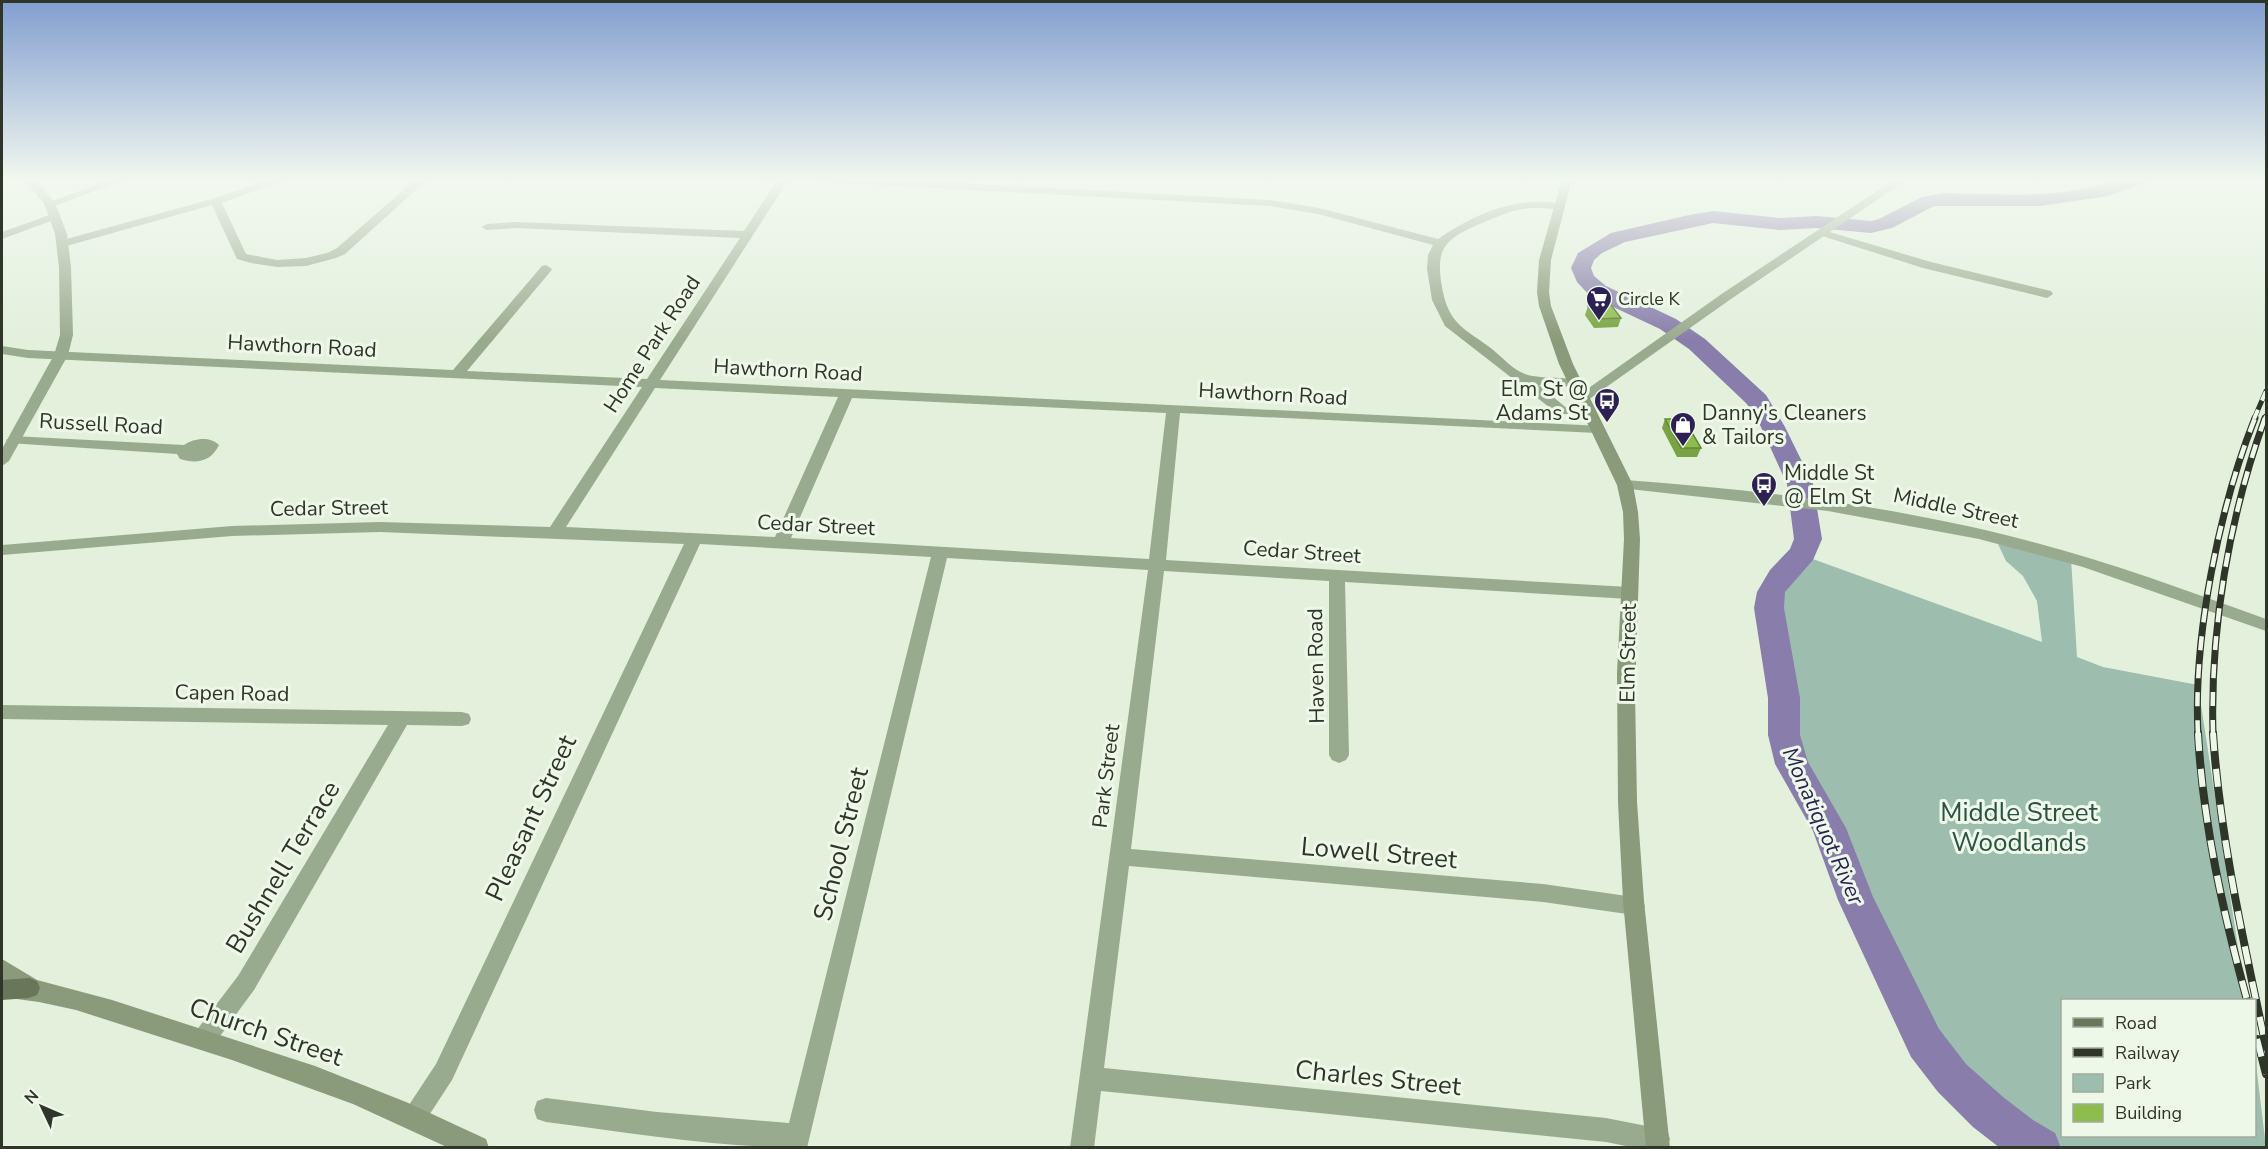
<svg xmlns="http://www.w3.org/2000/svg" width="2268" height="1149" viewBox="0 0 2268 1149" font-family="'Nunito Sans',sans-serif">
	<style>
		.green { fill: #9dbeae }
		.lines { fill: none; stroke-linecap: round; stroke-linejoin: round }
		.river { fill: #887dab; fill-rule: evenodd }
		.minor { fill: #99ab8f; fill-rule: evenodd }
		.tertiary { fill: #99ab8f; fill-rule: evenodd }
		.secondary { fill: #899b7a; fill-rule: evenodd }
		.primary { fill: #68765a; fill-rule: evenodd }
		.rail-far2-casing { stroke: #2f3528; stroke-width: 5 }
		.rail-far1-casing { stroke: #2f3528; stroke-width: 7 }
		.rail-casing { stroke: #2f3528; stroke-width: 8 }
		.rail-far2 { stroke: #edf8e8; stroke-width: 4; stroke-dasharray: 10; stroke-linecap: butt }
		.rail-far1 { stroke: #edf8e8; stroke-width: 4.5; stroke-dasharray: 14; stroke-linecap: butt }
		.rail { stroke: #edf8e8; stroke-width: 6; stroke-dasharray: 18; stroke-linecap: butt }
		.wall { fill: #79a342 }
		.building { fill: #8dbe4d; stroke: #638536; stroke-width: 1.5 }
		.labels { text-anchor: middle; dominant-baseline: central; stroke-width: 6; stroke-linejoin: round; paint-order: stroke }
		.far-poi-label { font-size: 18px; fill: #2f3528; stroke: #edf8e8; text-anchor: start }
		.street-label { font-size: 21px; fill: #2f3528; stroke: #edf8e8 }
		.poi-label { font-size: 21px; fill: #2f3528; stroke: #edf8e8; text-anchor: start }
		.water-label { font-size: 22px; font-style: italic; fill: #2d2154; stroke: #edf8e8 }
		.near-park-label { font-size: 26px; fill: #2e5242; stroke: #edf8e8 }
		.near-street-label { font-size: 26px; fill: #2f3528; stroke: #edf8e8 }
	</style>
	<rect width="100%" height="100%" fill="#e2f0dc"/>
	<polygon class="green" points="1998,544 2071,558 2077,657 2103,667 2198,685 2246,1000 2062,1000 2062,1136 2254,1136 2255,1056 2266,1147 2042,1147 1988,1112 1937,1062 1856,900 1784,735 1784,698 1771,592 1810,558 2042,642 2037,601 2023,576 2006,561"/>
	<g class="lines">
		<path class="river" d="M2119,179H2145L2143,183L2108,196L2040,206H1934L1892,228L1871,233L1816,228L1780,230L1713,223L1625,242L1602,253L1594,260L1591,268L1594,276L1606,286L1676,319L1705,339L1766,395L1785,427L1813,484L1822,539L1813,560L1785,592L1784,608L1800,698V735L1808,762L1846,828L1873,897L1939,1029L1966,1064L2003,1097L2033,1120L2055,1133L2061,1148H2000L1973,1127L1938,1092L1911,1057L1838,900L1813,831L1775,764L1768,735V698L1754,608L1757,592L1770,570L1790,549L1794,539L1787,484L1761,427L1747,404L1689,349L1660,329L1590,296L1577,282L1571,268L1578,253L1611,233L1689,215L1713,211L1780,218L1816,216L1871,221L1879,219L1922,197L1943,193C2000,194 2064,200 2119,179Z"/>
		<g class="minor">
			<polygon points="112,179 128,179 54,206 46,206 44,204"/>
			<polygon points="271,179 287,179 222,203 246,254 277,260 306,258 327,253 337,248 416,179 428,179 345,254 336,258 306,266 277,267 251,263 237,259 212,205 63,247 57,243 59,241 212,199"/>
			<path d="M778,179H789L660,380L1602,426L1604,429L1597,433L1180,413L1166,560L1629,587L1635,589L1637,593L1635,597L1629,599L1345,582L1349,755L1346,760L1339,763L1332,760L1329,755V581L1164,571L1131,849L1543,884L1634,897L1642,899L1645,906L1642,913L1634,915L1543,902L1129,866L1104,1068L1606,1118L1667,1130L1670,1139L1667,1148H1636L1606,1142L1101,1091L1094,1148H1070L1148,570L947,558L807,1148C721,1148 632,1133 546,1122L537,1119L534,1110L537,1101L546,1098L657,1112L789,1123L931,557L700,544L452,1080L422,1126L413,1129L404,1126L401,1117L436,1064L684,544L380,532L232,536L2,555V545L232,526L380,522L550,527L642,387L28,358L2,354V346L28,350L453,370L542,266L546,265L552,269L550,272L467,371L647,379L740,238L516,228L487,230L481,227L487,224L516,222L744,231ZM655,388L838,397L775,537L566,527ZM852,398L1166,413L1149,559L791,538Z"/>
			<path d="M817,179H887L1270,200L1319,208L1438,239C1476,213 1519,194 1565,205V209L1561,210C1525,205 1515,209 1482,223C1445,239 1435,247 1442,287C1444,299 1448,312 1456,321C1465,332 1481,340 1492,349C1502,357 1513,370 1525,374C1539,380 1574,375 1582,383L1575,387L1539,385L1570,411L1568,414H1558L1445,326L1432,300L1427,269L1428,255L1433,245L1318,214L1270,206L822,182Z"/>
			<polygon points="55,213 59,214 59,218 2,239 2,232"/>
			<polygon points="1823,230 1931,262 2051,291 2053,294 2047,298 1923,268 1819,235 1817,233"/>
			<path d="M13,436L184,445C194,438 210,436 219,445C211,462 196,464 180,459L177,454L8,443L6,440Z"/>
			<polygon points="2,705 462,712 469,714 471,719 469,724 462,726 407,725 254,990 212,1047 204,1050 196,1047 192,1039 196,1031 238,976 388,725 2,719"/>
		</g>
		<g class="tertiary">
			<polygon points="23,179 35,179 55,203 67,234 71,267 73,335 68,355 9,461 2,466 2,449 54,355 60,335 59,267 55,234 44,203"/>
			<polygon points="1895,179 1908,179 1731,299 1588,400 1578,400 1576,397 1723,293"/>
			<path d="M1625,480C1761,490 1897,506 2029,541C2110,562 2188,591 2266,619V631L2083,567L1979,539L1828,511L1620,488L1617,485L1620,482Z"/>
		</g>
		<g class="secondary">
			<polygon points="1562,179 1572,179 1551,260 1549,292 1551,306 1573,364 1633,485 1638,512 1640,539 1635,693 1637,802 1644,901 1670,1148 1646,1148 1623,901 1618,802 1617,673 1624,539 1623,512 1617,485 1559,364 1539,306 1537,292 1539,260"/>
			<polygon points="2,959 37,980 112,1000 315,1066 406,1102 486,1139 489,1148 449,1148 353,1104 232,1060 76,1010 39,1002 2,997"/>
		</g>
		<polygon class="primary" points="29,978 37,981 40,988 37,995 29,998 2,1000 2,980"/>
		<defs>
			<g id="rail-far2">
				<polyline points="2254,419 2266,391"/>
				<polyline points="2265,419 2266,416"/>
			</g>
			<g id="rail-far1">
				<path d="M2198,734C2193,637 2219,508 2255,418"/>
				<path d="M2213,734C2210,628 2229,518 2265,418"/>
			</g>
			<g id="rail">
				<path d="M2198,733C2203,824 2223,912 2247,1000"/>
				<path d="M2213,733C2220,839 2244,943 2266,1047"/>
				<polyline points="2257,1039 2266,1074"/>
			</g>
		</defs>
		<use href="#rail-far2" class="rail-far2-casing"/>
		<use href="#rail-far1" class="rail-far1-casing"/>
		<use href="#rail" class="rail-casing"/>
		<use href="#rail-far2" class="rail-far2"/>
		<use href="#rail-far1" class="rail-far1"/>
		<use href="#rail" class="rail"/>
	</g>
	<g class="wall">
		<polygon points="1588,306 1621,318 1618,327 1594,328 1585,315"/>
		<polygon points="1665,419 1701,448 1697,457 1677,457 1662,428"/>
	</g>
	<g class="building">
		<polygon points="1611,305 1621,318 1597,319 1588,306"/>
		<polygon points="1665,419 1684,419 1701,448 1681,448"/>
	</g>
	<linearGradient id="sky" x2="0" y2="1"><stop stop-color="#819ed0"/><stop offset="0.53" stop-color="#f2f8ef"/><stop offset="1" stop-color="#f2f8ef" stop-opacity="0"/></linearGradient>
	<rect width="2268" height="340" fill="url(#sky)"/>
	<defs>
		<symbol id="supermarket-pin" viewBox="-11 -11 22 30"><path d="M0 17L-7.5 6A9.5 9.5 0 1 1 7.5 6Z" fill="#2d2154" stroke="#edf8e8"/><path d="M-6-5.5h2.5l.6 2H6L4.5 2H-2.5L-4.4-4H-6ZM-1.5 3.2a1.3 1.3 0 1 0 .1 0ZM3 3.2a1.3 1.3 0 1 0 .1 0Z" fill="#fff"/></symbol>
		<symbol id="bus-pin" viewBox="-11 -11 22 30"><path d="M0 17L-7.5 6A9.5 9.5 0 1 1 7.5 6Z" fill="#2d2154" stroke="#edf8e8"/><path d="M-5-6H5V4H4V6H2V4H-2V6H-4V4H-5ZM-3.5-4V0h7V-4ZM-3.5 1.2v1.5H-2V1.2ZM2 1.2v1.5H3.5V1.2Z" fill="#fff"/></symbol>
		<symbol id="shop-pin" viewBox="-11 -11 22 30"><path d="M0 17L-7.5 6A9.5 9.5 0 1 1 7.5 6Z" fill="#2d2154" stroke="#edf8e8"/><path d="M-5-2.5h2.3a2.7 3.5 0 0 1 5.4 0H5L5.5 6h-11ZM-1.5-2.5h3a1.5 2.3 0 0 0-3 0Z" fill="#fff"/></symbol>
	</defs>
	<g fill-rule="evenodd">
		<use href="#supermarket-pin" x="1584" y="284" width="30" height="40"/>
		<use href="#bus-pin" x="1592" y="386" width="30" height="40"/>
		<use href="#shop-pin" x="1668" y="410" width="30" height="40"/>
		<use href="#bus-pin" x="1749" y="470" width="30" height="40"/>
	</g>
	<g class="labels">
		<g class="far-poi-label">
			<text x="1618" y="299">Circle K</text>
		</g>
		<g class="street-label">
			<text transform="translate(652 344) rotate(-57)">Home Park Road</text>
			<text transform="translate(302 346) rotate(3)">Hawthorn Road</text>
			<text transform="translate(788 370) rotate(3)">Hawthorn Road</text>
			<text transform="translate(1273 394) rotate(3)">Hawthorn Road</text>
			<text transform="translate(101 424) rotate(3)">Russell Road</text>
			<text transform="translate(329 508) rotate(-1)">Cedar Street</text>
			<text transform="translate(1956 508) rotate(12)">Middle Street</text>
			<text transform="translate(816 525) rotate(3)">Cedar Street</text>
			<text transform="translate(1302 552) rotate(4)">Cedar Street</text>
			<text transform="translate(1628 653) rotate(-89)">Elm Street</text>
			<text transform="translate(1316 666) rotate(-91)">Haven Road</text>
			<text transform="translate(232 693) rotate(1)">Capen Road</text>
			<text transform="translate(1106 776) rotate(-83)">Park Street</text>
		</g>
		<g class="poi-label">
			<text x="1588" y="389" text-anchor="end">Elm St @<tspan x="1588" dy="24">Adams St</tspan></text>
			<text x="1702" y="413">Danny's Cleaners<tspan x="1702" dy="24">&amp; Tailors</tspan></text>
			<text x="1784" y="473">Middle St<tspan x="1784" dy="24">@ Elm St</tspan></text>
		</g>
		<g class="water-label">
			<text transform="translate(1823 826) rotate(66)">Monatiquot River</text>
		</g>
		<g class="near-park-label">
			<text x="2019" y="812">Middle Street<tspan x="2019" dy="30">Woodlands</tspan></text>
		</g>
		<g class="near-street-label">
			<text transform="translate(531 818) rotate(-65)">Pleasant Street</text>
			<text transform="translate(841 844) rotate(-76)">School Street</text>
			<text transform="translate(1379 853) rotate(5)">Lowell Street</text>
			<text transform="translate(283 867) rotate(-59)">Bushnell Terrace</text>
			<text transform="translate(266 1032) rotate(19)">Church Street</text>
			<text transform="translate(1378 1078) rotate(6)">Charles Street</text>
		</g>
	</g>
	<rect width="2268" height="1149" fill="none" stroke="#2f3528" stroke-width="6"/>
	<rect x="2061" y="999" width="195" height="138" fill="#edf8e8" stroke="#a1aa9b" stroke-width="1.5"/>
	<rect x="2073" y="1018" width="30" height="9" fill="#68765a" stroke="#a1aa9b" stroke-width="1.5"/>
	<text x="2115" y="1029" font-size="18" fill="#2f3528">Road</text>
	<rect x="2073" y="1048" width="30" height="9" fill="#2f3528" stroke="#a1aa9b" stroke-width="1.5"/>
	<text x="2115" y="1059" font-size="18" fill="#2f3528">Railway</text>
	<rect x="2073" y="1074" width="30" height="18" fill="#9dbeae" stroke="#a1aa9b" stroke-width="1.5"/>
	<text x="2115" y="1089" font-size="18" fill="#2f3528">Park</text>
	<rect x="2073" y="1104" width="30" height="18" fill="#8dbe4d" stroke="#a1aa9b" stroke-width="1.5"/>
	<text x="2115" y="1119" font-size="18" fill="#2f3528">Building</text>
	<g transform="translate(42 1107) rotate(314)" stroke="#edf8e8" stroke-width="4.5" paint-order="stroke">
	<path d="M0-4.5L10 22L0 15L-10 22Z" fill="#2f3528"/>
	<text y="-9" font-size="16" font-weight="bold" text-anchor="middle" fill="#2f3528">N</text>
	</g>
</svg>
